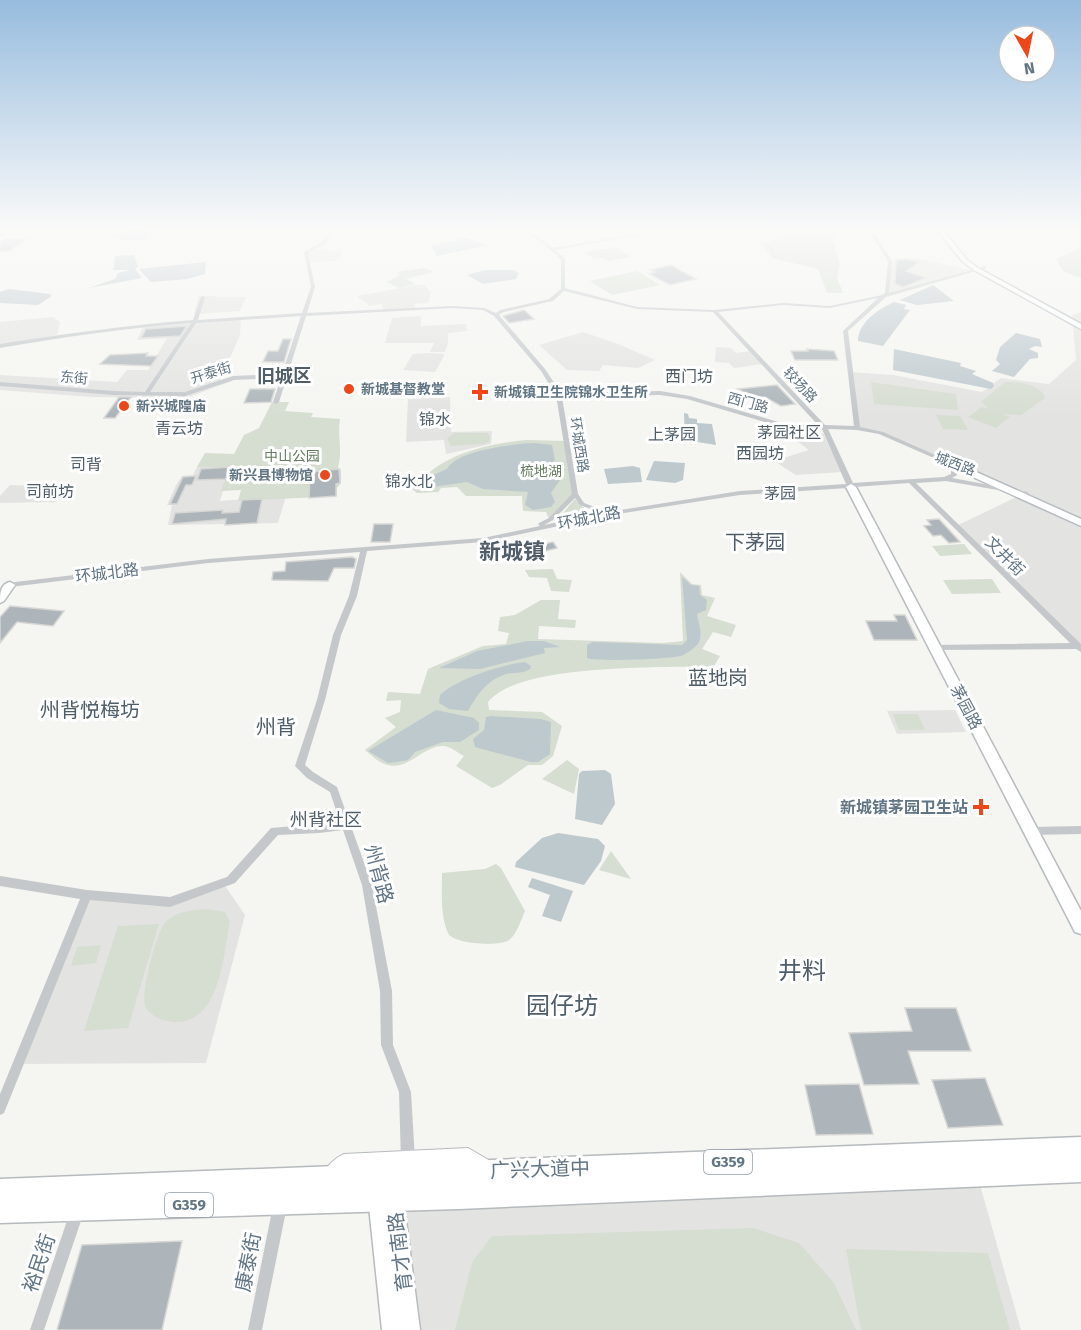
<svg xmlns="http://www.w3.org/2000/svg" width="1081" height="1330" viewBox="0 0 1081 1330" font-family="'Fira Sans','Noto Sans SC',sans-serif">
	<style>
		.built { fill: #e3e4e2 }
		.green { fill: #d6ddd1 }
		.water { fill: #bec9ce }
		.building { fill: #adb5ba; stroke: #d6d6d4; stroke-width: 1.5 }
		.lines { fill: none; stroke-linecap: round; stroke-linejoin: round }
		.secondary-casing { stroke: #b6bcc0; stroke-width: 3 }
		.primary-casing { stroke: #b7bbbe; stroke-width: 2 }
		.highway-casing { stroke: #b6babd; stroke-width: 3 }
		.street { fill: #c4c8cb; fill-rule: evenodd }
		.secondary { fill: #fff; fill-rule: evenodd }
		.primary { fill: #fff; fill-rule: evenodd }
		.highway { fill: #fff; fill-rule: evenodd }
		.poi-dot { fill: #ef4717; stroke: #fff; stroke-width: 2 }
		.labels { text-anchor: middle; dominant-baseline: central; stroke-width: 6; stroke-linejoin: round; paint-order: stroke }
		.far-street-label { font-size: 14px; fill: #627584; stroke: #fff }
		.far-poi-label { font-size: 14px; font-weight: bold; fill: #627584; stroke: #fff; text-anchor: start }
		.far-park-label { font-size: 14px; fill: #667b61; stroke: #fff }
		.shield { fill: #fff; stroke: #919ea9; stroke-width: 1.5 }
		.shield-label { font-size: 15px; font-weight: bold; fill: #627584 }
		.far-quarter-label { font-size: 16px; fill: #505e69; stroke: #fff }
		.street-label { font-size: 16px; fill: #627584; stroke: #fff }
		.poi-label { font-size: 16px; font-weight: bold; fill: #627584; stroke: #fff; text-anchor: end }
		.far-district-label { font-size: 18px; font-weight: bold; fill: #505e69; stroke: #fff }
		.neighbourhood-label { font-size: 18px; fill: #505e69; stroke: #fff }
		.quarter-label { font-size: 20px; fill: #505e69; stroke: #fff }
		.near-street-label { font-size: 20px; fill: #627584; stroke: #fff }
		.district-label { font-size: 22px; font-weight: bold; fill: #505e69; stroke: #fff }
		.near-quarter-label { font-size: 24px; fill: #505e69; stroke: #fff }
	</style>
	<rect width="100%" height="100%" fill="#f5f5f1"/>
	<g class="built">
		<polygon points="311,249 341,250 341,257 335,261 308,263 306,252"/>
		<polygon points="915,258 970,270 883,296 887,293 890,261"/>
		<polygon points="422,284 431,292 428,303 414,304 415,309 383,311 382,304 370,306 357,296"/>
		<polygon points="199,296 246,297 240,311 194,314"/>
		<polygon points="1081,312 1081,646 956,526 1025,493 882,433 857,428 850,372 893,375 982,392 1001,378 1049,384 1076,360 1072,315"/>
		<polygon points="421,316 421,326 466,324 467,331 448,333 448,343 445,352 430,352 434,343 385,343 392,318"/>
		<polygon points="53,317 60,322 57,335 0,346 0,322"/>
		<polygon points="241,318 240,335 220,381 229,379 232,381 186,398 92,397 0,390 0,375 117,382 127,370 148,370 167,338 137,340 144,325"/>
		<polygon points="583,332 618,344 655,360 638,368 603,365 599,371 567,370 539,345"/>
		<polygon points="716,347 731,348 736,353 750,351 762,364 734,368 729,363 715,362"/>
		<polygon points="428,353 445,354 435,372 403,370 413,354"/>
		<polygon points="450,397 451,432 492,431 491,444 446,454 444,440 406,442 408,399"/>
		<polygon points="823,433 842,472 796,475 774,461 809,450 794,439"/>
		<polygon points="197,467 230,467 220,501 286,496 278,523 168,525 172,505 167,505 176,485 182,476 193,475"/>
		<polygon points="10,485 46,486 41,493 62,494 55,502 0,503 0,496"/>
		<polygon points="955,710 966,732 897,734 887,711"/>
		<polygon points="223,883 245,915 206,1063 19,1064 87,895 170,902"/>
		<polygon points="977,1174 1021,1330 407,1330 395,1198"/>
	</g>
	<g class="green">
		<polygon points="795,230 835,230 832,234 835,235 833,242 840,265 837,278 843,293 827,293 818,269 772,258 758,240 767,243"/>
		<polygon points="614,247 631,257 609,261 603,258 595,259 584,252"/>
		<polygon points="1081,248 1081,278 1064,272 1056,259"/>
		<polygon points="424,268 434,272 406,279 415,284 399,288 386,282 400,275 397,272"/>
		<polygon points="637,271 660,285 612,295 590,281"/>
		<polygon points="871,382 956,394 958,410 874,404"/>
		<path d="M1005,382C1018,382 1041,383 1045,398L1021,415L1003,414L1010,417L996,428L968,417L982,407L989,409L981,402Z"/>
		<path d="M272,402H289L285,411L313,413L311,417L340,419C337,437 343,449 338,467L341,470V483L337,488V496L238,501L241,490L221,491L230,467H197L205,453L234,454L244,435L259,428Z"/>
		<polygon points="936,415 960,416 968,430 943,429"/>
		<polygon points="455,433 488,433 490,437 489,442 484,444 451,446 447,438"/>
		<path d="M526,440L567,441L575,494L549,519L546,512L523,511L522,496H466L457,487L441,488L438,492L417,493L412,489C442,454 482,445 526,440Z"/>
		<polygon points="575,499 585,509 601,514 553,525"/>
		<polygon points="964,544 972,554 940,556 932,546"/>
		<polygon points="553,569 557,579 572,580 569,592 551,591 547,578 529,577 525,570"/>
		<path d="M680,572L692,584L701,585L702,595L715,598L707,616L736,625L731,637L713,632L702,649L720,656L714,666C664,668 518,663 488,702L489,710L542,712L562,726L553,756L542,765H528L500,785L492,788L456,766L464,756C458,753 450,746 443,746C423,745 407,773 385,764C378,762 371,755 365,750L396,727L385,718L400,712L401,700L386,701L388,692L420,694L428,669L483,646L506,644L509,633L498,631L500,617L515,615L541,600H560L558,619L576,620L575,628L539,626L538,639L663,643L683,641Z"/>
		<polygon points="992,579 1001,593 952,594 943,580"/>
		<polygon points="893,714 918,714 925,730 899,730"/>
		<polygon points="567,760 579,769 574,794 542,779"/>
		<polygon points="611,851 631,879 599,870"/>
		<path d="M496,864L501,868L525,911C521,920 517,934 509,940C500,947 452,944 448,933C440,915 442,892 442,873L485,869Z"/>
		<path d="M206,909L225,912L230,922C223,954 221,1024 174,1022C163,1021 153,1018 146,1008C139,998 156,935 164,924C173,912 192,910 206,909Z"/>
		<polygon points="159,924 128,1028 84,1031 118,926"/>
		<polygon points="101,945 96,963 71,966 77,947"/>
		<polygon points="753,1228 799,1243 834,1283 856,1330 455,1330 472,1262 492,1236"/>
		<polygon points="846,1249 988,1253 1010,1330 861,1330"/>
	</g>
	<g class="water">
		<polygon points="134,230 154,232 144,240 118,240 120,238 109,237"/>
		<polygon points="465,238 488,245 437,256 431,246"/>
		<polygon points="134,255 138,267 135,269 142,278 89,288 115,279 118,273 130,270 113,270 115,256"/>
		<polygon points="206,262 205,274 187,279 151,282 139,269"/>
		<polygon points="485,270 514,270 519,273 516,279 483,284 467,275"/>
		<polygon points="933,285 954,301 917,305 900,300"/>
		<polygon points="9,289 50,294 52,296 38,305 0,303 0,292"/>
		<path d="M894,302L906,305L904,309L910,310L883,346L858,341C858,322 879,309 894,302Z"/>
		<polygon points="1016,333 1040,339 1042,347 1035,346 1029,349 1038,353 1038,358 1030,359 1014,377 992,371 1000,364 996,360 1000,347"/>
		<polygon points="894,349 961,363 960,366 976,371 972,374 993,383 994,386 991,389 893,370"/>
		<polygon points="684,413 688,414 689,418 697,419 697,423 712,424 716,445 685,440"/>
		<path d="M533,443L552,445L555,460L550,464V471L560,480L551,493L555,502L551,507L533,510L525,505L528,492L483,489L467,482L432,487L423,484L429,477L447,469C457,450 513,444 533,443Z"/>
		<polygon points="654,461 685,463 683,480 675,483 646,480"/>
		<polygon points="633,466 640,468 642,482 608,484 604,469"/>
		<path d="M682,577L691,585L699,586L700,595L707,600L706,610L697,614C698,621 703,635 699,642C697,647 686,654 681,656C668,659 597,662 587,658V645L593,642L682,645L687,640Z"/>
		<polygon points="528,641 544,641 560,647 544,648 545,653 480,669 439,668 477,651"/>
		<path d="M525,662L531,666L530,669C522,674 515,672 506,674C487,680 477,695 468,711L449,709L439,703L440,695C458,678 501,665 525,662Z"/>
		<polygon points="436,710 474,718 479,723 479,730 460,742 443,742 415,752 408,760 397,762 388,763 368,751"/>
		<polygon points="491,716 541,719 551,722 550,754 538,762 531,762 475,747 473,739 484,730 486,717"/>
		<polygon points="582,771 605,770 611,774 615,804 602,825 575,819 579,774"/>
		<polygon points="558,833 598,839 605,846 601,861 584,885 515,867 516,862 542,838"/>
		<polygon points="532,878 573,891 561,922 542,916 550,895 528,887"/>
	</g>
	<g class="building">
		<polygon points="5,239 27,239 9,251 0,251 0,241"/>
		<polygon points="907,259 919,262 906,271 926,278 903,287 895,284 896,260"/>
		<polygon points="671,265 696,279 670,285 649,274 655,272 650,270"/>
		<polygon points="524,310 534,319 509,323 503,316"/>
		<polygon points="187,326 180,336 141,338 146,329"/>
		<polygon points="283,339 291,339 284,362 263,362 268,351 278,351"/>
		<polygon points="807,349 834,351 838,360 795,360 791,351 808,351"/>
		<polygon points="148,353 146,356 158,356 151,366 100,364 110,355"/>
		<polygon points="777,385 795,404 781,406 765,397 754,398 738,389"/>
		<polygon points="250,389 275,389 271,402 244,403"/>
		<polygon points="119,397 131,397 115,418 104,418"/>
		<polygon points="229,467 226,479 197,480 201,469"/>
		<polygon points="339,469 340,483 336,484 336,496 309,498 310,472"/>
		<polygon points="196,476 192,485 186,485 177,504 170,504 183,477"/>
		<polygon points="262,499 257,523 225,525 226,519 172,524 175,513 223,510 222,513 239,512 242,500"/>
		<polygon points="939,519 960,542 949,543 941,535 933,536 924,526 931,525 927,520"/>
		<polygon points="374,524 393,524 390,542 371,542"/>
		<polygon points="553,542 557,548 534,554 530,547"/>
		<polygon points="352,557 356,559 354,568 334,568 328,581 272,580 273,572 285,571 286,562"/>
		<polygon points="10,606 64,611 53,626 17,622 0,643 0,617"/>
		<polygon points="894,615 905,615 917,640 874,640 866,621 897,621"/>
		<polygon points="905,1008 956,1008 971,1051 908,1051 919,1084 864,1085 849,1033 912,1031"/>
		<polygon points="985,1078 1003,1125 948,1128 932,1080"/>
		<polygon points="859,1084 873,1134 816,1135 805,1085"/>
		<polygon points="182,1241 162,1330 57,1330 82,1245"/>
	</g>
	<g class="lines">
		<defs>
			<g id="secondary">
				<polygon points="937,230 943,230 967,260 978,268 1081,324 1081,329 974,270 963,262"/>
				<polygon points="945,458 1081,519 1081,526 942,463 942,459"/>
				<polygon points="851,484 856,487 1081,911 1081,934 1075,932 846,487"/>
				<path d="M10,582L15,585L4,601L0,603C0,594 0,584 10,582Z"/>
				<polygon points="378,1187 386,1191 393,1187 400,1190 403,1197 420,1330 382,1330 368,1197 371,1190"/>
			</g>
			<path id="primary" d="M468,1148L492,1162L495,1170L492,1178L484,1181L465,1170L349,1176L340,1186L332,1189L324,1186L321,1178C326,1167 333,1159 344,1154Z"/>
			<polygon id="highway" points="1081,1137 1081,1182 459,1209 0,1223 0,1179"/>
		</defs>
		<use href="#secondary" class="secondary-casing"/>
		<use href="#primary" class="primary-casing"/>
		<use href="#highway" class="highway-casing"/>
		<g class="street">
			<polygon points="7,230 12,230 0,237 0,234"/>
			<path d="M330,230H334L325,244L308,253L315,287L307,313L453,306L484,308L496,313L500,310L549,299L561,289V259L540,241L522,230C533,230 544,241 552,248L660,230H670L555,250L565,259V288L637,307L714,310L783,303L830,306L882,295L885,293L888,261L868,230H872L892,261L889,293L986,266V268L886,297L848,331L860,427L883,432L947,460L957,470V475L952,478L1028,492V494L1026,495L946,481L916,483L1081,644V652L1076,649L932,650L931,648L932,646L935,645L1070,643L909,483L854,487L851,489L848,488L740,495L611,515L483,542L367,551L357,596L341,635L325,700L305,765L313,772L337,787L372,885L392,991L393,1045L411,1092L415,1161L413,1166L408,1168L403,1166L401,1161L399,1092L381,1045L380,991L362,885L343,830L319,833L278,835L235,883L170,907L90,900L4,1113L0,1115V1094L80,899L0,886V876L87,890L170,897L227,877L271,828L340,822L330,792L307,778L295,766L317,700L333,635L349,596L360,552L208,563L10,587L6,585L7,583L208,559L483,538L540,526L538,524L539,523L549,518L572,494L556,395L541,371L494,316L483,310L453,308L306,316L279,402L276,404L273,402L281,378L234,380L185,396L114,395L0,386V382L114,391L145,392L191,323C127,328 63,337 0,348V344C64,334 128,325 193,320L201,297L203,296L205,297L198,320L302,313L311,287L304,252L322,242ZM564,291L637,309L713,312L818,425L785,424L690,396L660,391L561,393L545,369L499,315L504,312L553,301ZM878,298L843,331L854,426L825,425L718,312L783,305L830,308ZM301,316L282,374L233,376L185,392H150L196,323ZM660,395L687,399L785,428L822,429L846,484L740,491L608,512L584,503L578,494L562,397ZM828,429L857,430L879,434L943,462L951,470V474L944,477L853,483ZM575,498L580,505L601,513L544,525L553,520Z"/>
			<polygon points="1081,826 1081,834 1031,835 1027,834 1026,831 1027,828 1031,827"/>
			<polygon points="280,1199 285,1201 287,1206 262,1330 248,1330 273,1206 275,1201"/>
			<polygon points="77,1205 82,1207 84,1212 44,1330 30,1330 70,1212 72,1207"/>
		</g>
		<use href="#secondary" class="secondary"/>
		<use href="#primary" class="primary"/>
		<use href="#highway" class="highway"/>
	</g>
	<linearGradient id="sky" x2="0" y2="1"><stop stop-color="#97bcde"/><stop offset="0.55" stop-color="#fafaf9"/><stop offset="1" stop-color="#fafaf9" stop-opacity="0"/></linearGradient>
	<rect width="1081" height="416" fill="url(#sky)"/>
	<g class="poi-dot">
		<circle cx="349" cy="389" r="6"/>
		<path d="M477 383h6v6h6v6h-6v6h-6v-6h-6v-6h6z"/>
		<circle cx="124" cy="406" r="6"/>
		<circle cx="325" cy="475" r="6"/>
		<path d="M978 798h6v6h6v6h-6v6h-6v-6h-6v-6h6z"/>
	</g>
	<g class="labels">
		<g class="far-street-label">
			<text transform="translate(211 373) rotate(-17)">开泰街</text>
			<text transform="translate(74 378) rotate(5)">东街</text>
			<text transform="translate(800 385) rotate(47)">较场路</text>
			<text transform="translate(748 403) rotate(15)">西门路</text>
			<text transform="translate(579 445) rotate(81)">环城西路</text>
			<text transform="translate(955 464) rotate(21)">城西路</text>
		</g>
		<g class="far-poi-label">
			<text x="361" y="389">新城基督教堂</text>
			<text x="494" y="392">新城镇卫生院锦水卫生所</text>
			<text x="136" y="406">新兴城隍庙</text>
			<text x="313" y="475" text-anchor="end">新兴县博物馆</text>
		</g>
		<g class="far-park-label">
			<text x="292" y="456">中山公园</text>
			<text x="541" y="471">梳地湖</text>
		</g>
		<g class="shield">
			<rect x="704" y="1150" width="48" height="24" rx="4.5"/>
			<rect x="165" y="1193" width="48" height="24" rx="4.5"/>
		</g>
		<g class="shield-label">
			<text x="728" y="1162">G359</text>
			<text x="189" y="1205">G359</text>
		</g>
		<g class="far-quarter-label">
			<text x="689" y="376">西门坊</text>
			<text x="435" y="419">锦水</text>
			<text x="179" y="428">青云坊</text>
			<text x="789" y="432">茅园社区</text>
			<text x="672" y="434">上茅园</text>
			<text x="760" y="453">西园坊</text>
			<text x="86" y="464">司背</text>
			<text x="409" y="481">锦水北</text>
			<text x="50" y="491">司前坊</text>
			<text x="780" y="493">茅园</text>
		</g>
		<g class="street-label">
			<text transform="translate(589 518) rotate(-11)">环城北路</text>
			<text transform="translate(1005 556) rotate(45)">文井街</text>
			<text transform="translate(107 573) rotate(-7)">环城北路</text>
			<text transform="translate(966 707) rotate(62)">茅园路</text>
		</g>
		<g class="poi-label">
			<text x="968" y="807">新城镇茅园卫生站</text>
		</g>
		<g class="far-district-label">
			<text x="284" y="376">旧城区</text>
		</g>
		<g class="neighbourhood-label">
			<text x="326" y="820">州背社区</text>
		</g>
		<g class="quarter-label">
			<text x="755" y="542">下茅园</text>
			<text x="718" y="678">蓝地岗</text>
			<text x="90" y="710">州背悦梅坊</text>
			<text x="276" y="727">州背</text>
		</g>
		<g class="near-street-label">
			<text transform="translate(379 874) rotate(75)">州背路</text>
			<text transform="translate(540 1169) rotate(-2)">广兴大道中</text>
			<text transform="translate(400 1252) rotate(-97)">育才南路</text>
			<text transform="translate(248 1262) rotate(-79)">康泰街</text>
			<text transform="translate(39 1263) rotate(-71)">裕民街</text>
		</g>
		<g class="district-label">
			<text x="512" y="551">新城镇</text>
		</g>
		<g class="near-quarter-label">
			<text x="802" y="971">井料</text>
			<text x="562" y="1006">园仔坊</text>
		</g>
	</g>
	<g transform="translate(1027 54) rotate(171)"><circle r="28" fill="#ffffff" stroke="#c0c8ce" stroke-width="1.5"/>
	<path d="M0-4.5L10 22L0 15L-10 22Z" fill="#ef4717"/>
	<text y="-9" font-size="16" font-weight="bold" text-anchor="middle" fill="#627584">N</text>
	</g>
</svg>
